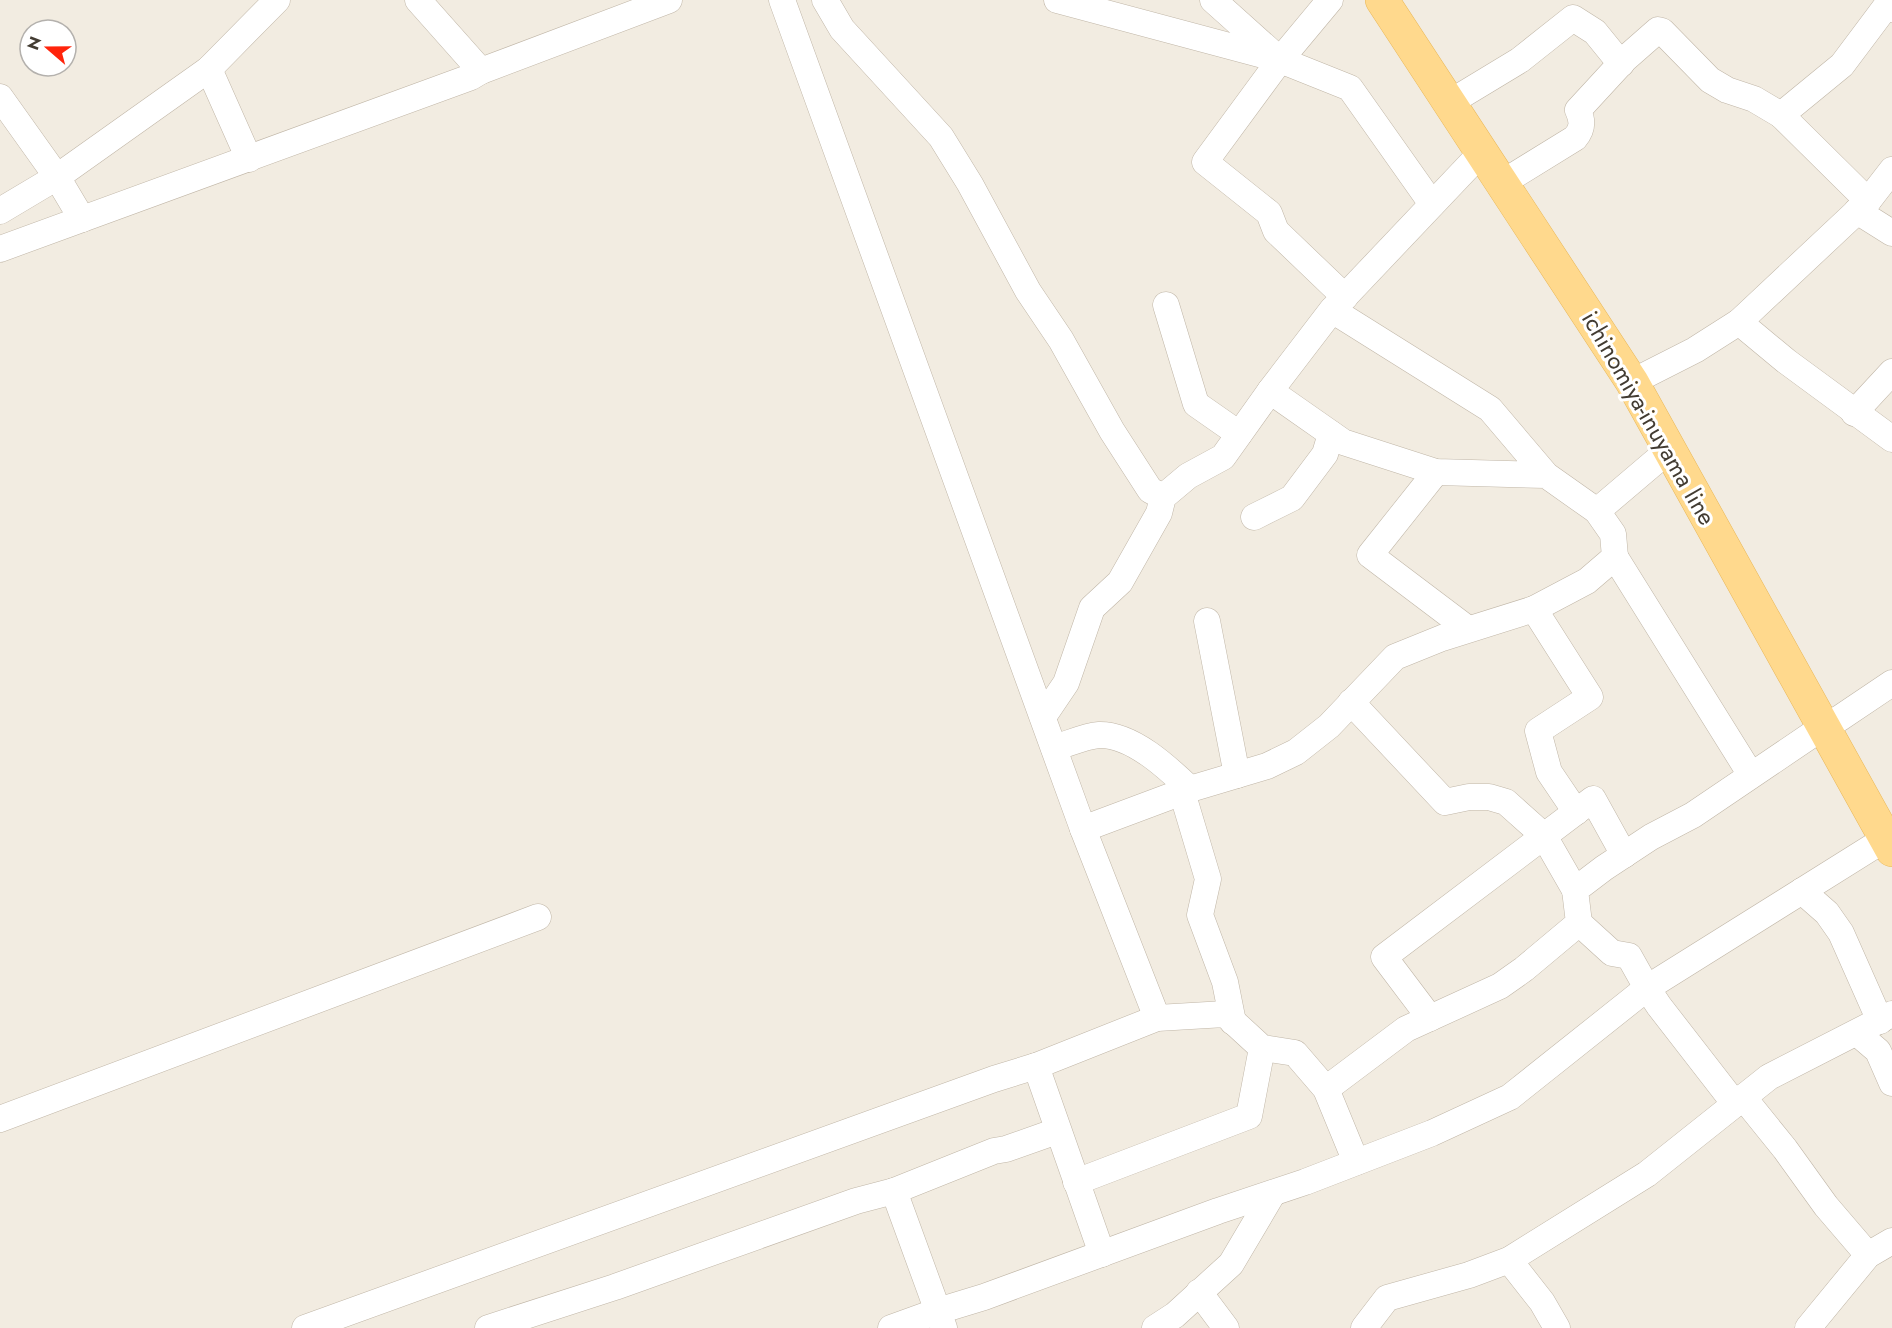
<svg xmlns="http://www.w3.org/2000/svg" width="1892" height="1328" viewBox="0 0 1892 1328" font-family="Jost,sans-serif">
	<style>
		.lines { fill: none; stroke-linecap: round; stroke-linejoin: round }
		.minor-casing { stroke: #c0b6a7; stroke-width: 27 }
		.major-casing { stroke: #e9b758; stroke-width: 34 }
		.minor { stroke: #fff; stroke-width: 26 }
		.major { stroke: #ffd98d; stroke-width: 33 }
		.labels { text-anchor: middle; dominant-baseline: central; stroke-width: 6; stroke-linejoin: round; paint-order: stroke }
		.street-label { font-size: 24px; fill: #433c32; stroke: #fff }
	</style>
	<rect width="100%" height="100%" fill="#f2ece1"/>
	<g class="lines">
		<defs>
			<g id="minor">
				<polyline points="418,0 481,71"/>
				<polyline points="782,0 1083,829 1157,1018"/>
				<polyline points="825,0 842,29 941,137 970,184 1028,291 1061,340 1112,431 1150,490 1163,497"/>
				<polyline points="1057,0 1274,58"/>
				<polyline points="1213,0 1280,60 1350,88 1432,204"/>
				<polyline points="1330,0 1280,60 1205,162 1269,213 1276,231 1345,297"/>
				<polyline points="209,69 249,159"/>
				<polyline points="0,97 57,177 82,219"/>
				<polyline points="1449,103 1520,60 1573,18 1595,32 1621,64"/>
				<path d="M1502,183L1575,138C1583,129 1583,121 1578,110L1625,59L1658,30L1662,31L1710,80L1727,90L1754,99L1781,115"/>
				<polyline points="1868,201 1781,115 1842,65 1887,5 1892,9"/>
				<polyline points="0,211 57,177 209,69 277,0"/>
				<polyline points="1857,211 1892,233"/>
				<polyline points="0,249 471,77 481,71 669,0"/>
				<polyline points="1166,305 1196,404 1239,434"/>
				<polyline points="1334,308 1482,152"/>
				<polyline points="1739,322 1786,361 1892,439"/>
				<polyline points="1632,382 1695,350 1739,322 1868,201 1892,170"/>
				<polyline points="1854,413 1892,372"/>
				<polyline points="1436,472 1370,555 1468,629"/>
				<polyline points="1546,475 1490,409 1332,310 1270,391 1343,442 1436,472 1546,475 1597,511"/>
				<polyline points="1254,517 1292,498 1325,454 1331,434"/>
				<polyline points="1615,557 1751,775"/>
				<polyline points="1534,609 1590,697 1538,731 1549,772 1576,812"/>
				<polyline points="1207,621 1237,775"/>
				<polyline points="1351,702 1445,802 1469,797 1489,797 1506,802 1544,836 1575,890"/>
				<polyline points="1043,717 1066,683 1092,608 1120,582 1159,513 1163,497 1188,476 1223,457 1270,391"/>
				<path d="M1054,748C1068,744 1085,736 1099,735C1132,734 1168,768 1190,789"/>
				<polyline points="1182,792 1208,879 1200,915 1225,982 1233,1022"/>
				<polyline points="1083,829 1190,789 1267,766 1296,752 1329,726 1395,657 1442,638 1534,609 1587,581 1615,557 1613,534 1597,511 1670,449"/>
				<polyline points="1802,891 1827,913 1841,933 1880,1021"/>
				<polyline points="1579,923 1612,953 1629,956 1647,988 1659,1006 1735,1104"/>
				<polyline points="1430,1018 1384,957 1593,799 1624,855"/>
				<polyline points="1857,1033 1878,1051 1892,1083"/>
				<polyline points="1036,1066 1102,1254"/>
				<polyline points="1326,1089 1406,1029 1500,986 1524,969 1579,923 1575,890 1604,868 1651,837 1693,815 1823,727 1840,718 1892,683"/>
				<polyline points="1743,1097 1785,1149 1826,1206 1868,1255"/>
				<polyline points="0,1119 538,917"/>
				<polyline points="1076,1182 1249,1116 1262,1048"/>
				<polyline points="894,1191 944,1328"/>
				<polyline points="1509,1260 1542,1302 1557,1328"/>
				<polyline points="1199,1292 1226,1328"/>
				<polyline points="305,1328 994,1079 1036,1066 1157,1018 1225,1014 1262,1048 1295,1053 1326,1089 1356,1162"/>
				<polyline points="488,1328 615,1287 856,1201 894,1191 994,1151 1006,1149 1057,1131"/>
				<polyline points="891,1328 938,1311 984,1297 1218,1211 1305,1182 1432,1133 1510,1097 1647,988 1885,839"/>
				<polyline points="1155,1328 1175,1315 1231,1264 1273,1193"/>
				<polyline points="1364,1328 1387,1298 1469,1275 1509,1260 1647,1174 1769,1077 1892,1014"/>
				<polyline points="1808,1328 1868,1255 1892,1241"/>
			</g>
			<polyline id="major" points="1382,0 1632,382 1892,850"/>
		</defs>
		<use href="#minor" class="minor-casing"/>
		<use href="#major" class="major-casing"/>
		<use href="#minor" class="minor"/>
		<use href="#major" class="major"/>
	</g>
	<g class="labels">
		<g class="street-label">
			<text transform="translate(1649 418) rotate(60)">ichinomiya-inuyama line</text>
		</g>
	</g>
	<g transform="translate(48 48) rotate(290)"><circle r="28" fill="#ffffff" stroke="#b4b1ad" stroke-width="1.5"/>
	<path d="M0-4.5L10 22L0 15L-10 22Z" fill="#ff240b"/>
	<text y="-9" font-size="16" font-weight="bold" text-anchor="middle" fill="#433c32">N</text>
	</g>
</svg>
